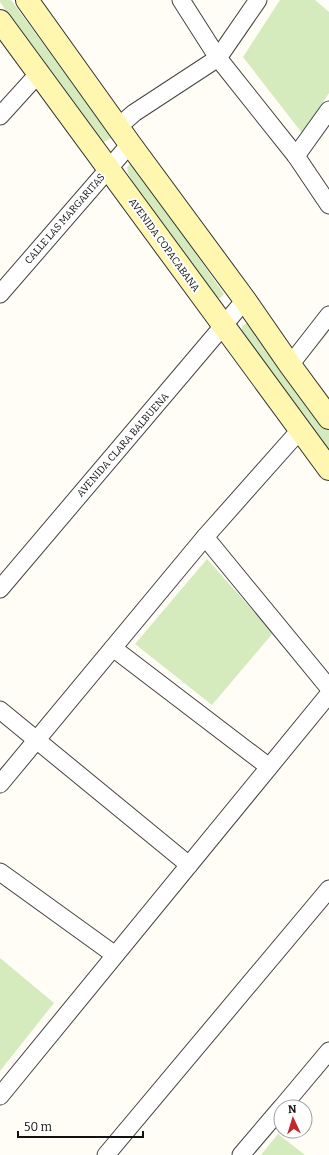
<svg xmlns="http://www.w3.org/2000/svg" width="329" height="1155" viewBox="0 0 329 1155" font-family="Bitter,serif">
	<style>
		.green { fill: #d5ebbd }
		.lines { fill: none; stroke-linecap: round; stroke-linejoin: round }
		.street-casing { stroke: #444; stroke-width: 19 }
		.secondary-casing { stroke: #333; stroke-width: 24 }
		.street { stroke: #fff; stroke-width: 17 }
		.secondary { stroke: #fff6b0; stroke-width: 22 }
		.labels { text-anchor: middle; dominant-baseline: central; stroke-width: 4; stroke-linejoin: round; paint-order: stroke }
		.street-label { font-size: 10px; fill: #111; stroke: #fff }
	</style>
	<rect width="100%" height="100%" fill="#fffdf5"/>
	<g class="green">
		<polygon points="0,0 11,0 109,133 111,138 104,142 101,141 0,2"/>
		<polygon points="280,0 315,0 329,12 329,93 302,133 243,57"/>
		<polygon points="130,164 133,164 224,294 220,298 214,297 133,183 128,173 127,167"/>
		<polygon points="246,324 249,324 329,430 329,452 241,331 243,325"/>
		<polygon points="207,559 273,633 212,705 135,644"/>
		<polygon points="0,958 54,1003 0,1071"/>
		<polygon points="278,1134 305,1155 261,1155"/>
	</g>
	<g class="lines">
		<defs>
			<g id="street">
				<polyline points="181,0 218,58 296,156 329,205"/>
				<polyline points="0,116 39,73"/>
				<polyline points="118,127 134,113 218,58 258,0"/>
				<polyline points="296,156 329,110"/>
				<polyline points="0,294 130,144"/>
				<polyline points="290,365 329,315"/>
				<polyline points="205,537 329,688"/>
				<polyline points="0,589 245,300"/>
				<polyline points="113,648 269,767"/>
				<polyline points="0,710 189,865"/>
				<polyline points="0,784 205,537 300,430"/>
				<polyline points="0,872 115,955"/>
				<polyline points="0,1096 329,694"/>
				<polyline points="282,1107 329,1051"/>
				<polyline points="106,1155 329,889"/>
				<polyline points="241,1155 281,1108"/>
			</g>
			<g id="secondary">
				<polyline points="27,0 130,144 245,300 290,365 329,418"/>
				<polyline points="0,21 329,469"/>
			</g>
		</defs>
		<use href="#street" class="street-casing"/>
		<use href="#secondary" class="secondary-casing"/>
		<use href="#street" class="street"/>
		<use href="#secondary" class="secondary"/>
	</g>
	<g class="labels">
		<g class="street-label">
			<text transform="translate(65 219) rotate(-49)">CALLE LAS MARGARITAS</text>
			<text transform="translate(164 245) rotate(54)">AVENIDA COPACABANA</text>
			<text transform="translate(123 445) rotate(-49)">AVENIDA CLARA BALBUENA</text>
		</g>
	</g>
	<g transform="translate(293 1119) rotate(356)"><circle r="19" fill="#ffffff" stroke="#a0a0a0"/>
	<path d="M0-3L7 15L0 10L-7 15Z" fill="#c4262e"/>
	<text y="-6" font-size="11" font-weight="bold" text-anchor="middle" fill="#111111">N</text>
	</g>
	<path d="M18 1131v6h125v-6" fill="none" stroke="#111111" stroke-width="2"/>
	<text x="24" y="1131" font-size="12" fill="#111111" stroke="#ffffff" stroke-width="3" paint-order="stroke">50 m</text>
</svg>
